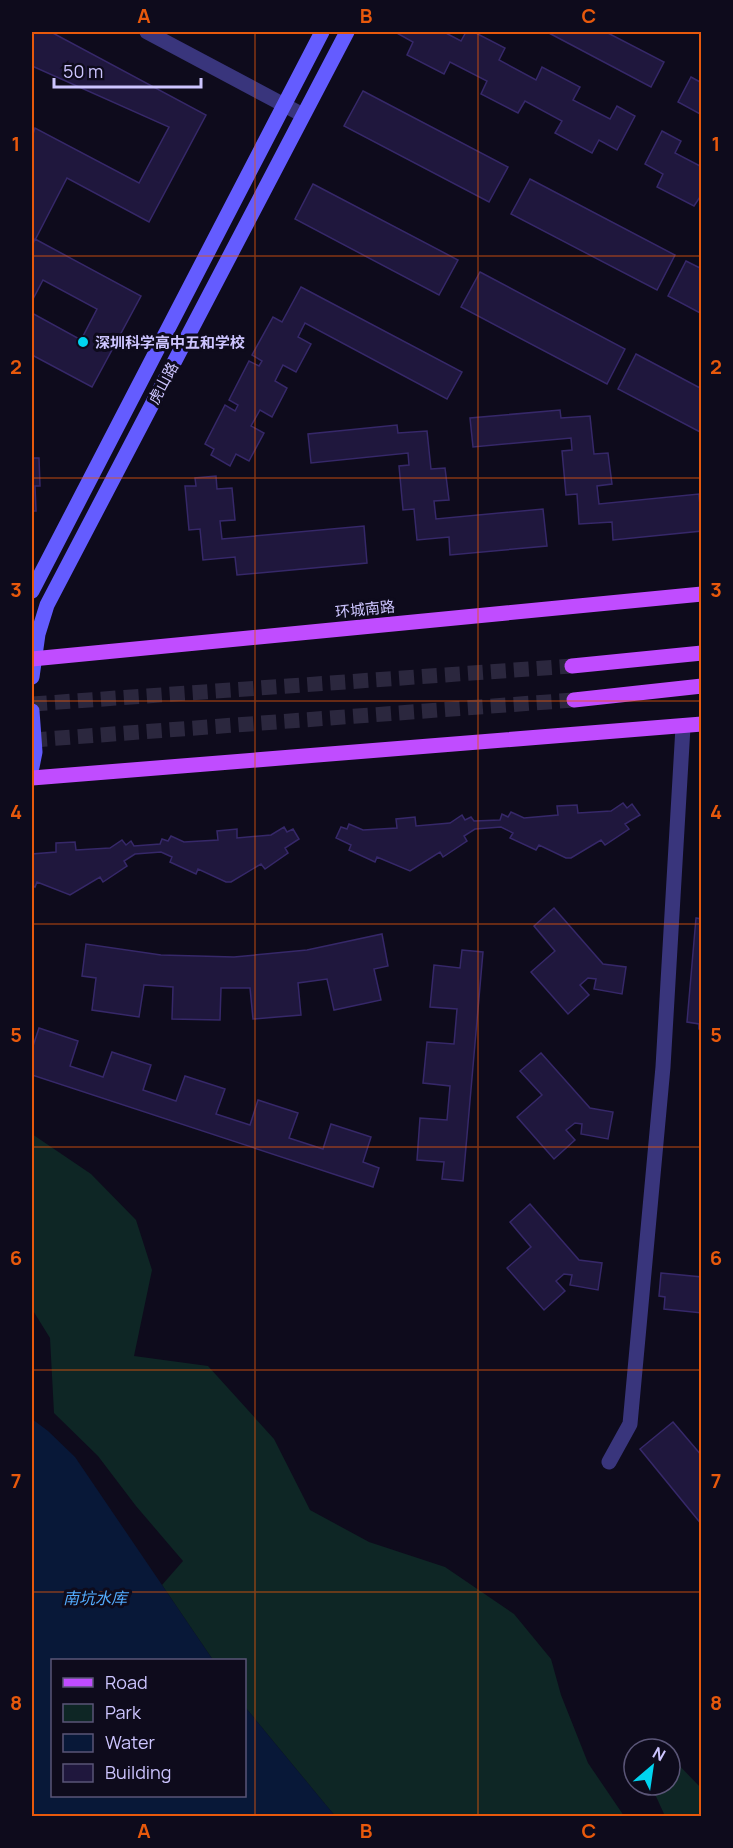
<svg xmlns="http://www.w3.org/2000/svg" width="733" height="1848" viewBox="0 0 733 1848" font-family="Manrope,'Noto Sans SC',sans-serif">
	<style>
		.green { fill: #0e2625 }
		.water { fill: #081838 }
		.building { fill: #1f173d; stroke: #362869; stroke-width: 1.5 }
		.lines { fill: none; stroke-linecap: round; stroke-linejoin: round }
		.primary-tunnel { stroke: #2b273e; stroke-width: 15; stroke-dasharray: 15 8; stroke-linecap: butt }
		.street { stroke: #39357c; stroke-width: 15 }
		.secondary { stroke: #645cff; stroke-width: 15 }
		.primary { stroke: #c04cff; stroke-width: 15 }
		.grid { fill: none; stroke: #e8590c; stroke-width: 1.5; stroke-opacity: 0.55 }
		.poi-dot { fill: #00d4f0; stroke: #0e0b1c; stroke-width: 2 }
		.labels { text-anchor: middle; dominant-baseline: central; stroke-width: 6; stroke-linejoin: round; paint-order: stroke }
		.poi-label { font-size: 15px; font-weight: bold; fill: #cdc5ff; stroke: #0e0b1c; text-anchor: start }
		.street-label { font-size: 15px; fill: #cdc5ff; stroke: #0e0b1c }
		.water-label { font-size: 16px; font-style: italic; fill: #53acff; stroke: #0e0b1c }
		.neatline { fill: none; stroke: #e8590c; stroke-width: 2 }
		.grid-label { font-size: 20px; text-anchor: middle; font-weight: bold; fill: #e8590c }
	</style>
	<rect width="100%" height="100%" fill="#0e0b1c"/>
	<g class="green">
		<polygon points="32,1134 91,1174 136,1220 152,1270 134,1356 208,1366 274,1439 310,1510 369,1542 445,1567 514,1614 551,1659 561,1695 588,1763 624,1816 335,1816 245,1707 244,1660 213,1660 162,1585 183,1561 136,1506 98,1456 54,1413 50,1338 32,1309"/>
		<polygon points="670,1756 701,1788 701,1816 665,1816 654,1792 649,1785 670,1785"/>
	</g>
	<polygon class="water" points="32,1419 48,1431 75,1457 213,1660 52,1660 52,1796 244,1796 245,1707 335,1816 32,1816"/>
	<g class="building">
		<polygon points="32,32 51,32 206,115 149,222 67,178 32,246 32,137 35,128 139,183 169,127 32,66"/>
		<polygon points="395,32 444,32 461,41 466,32 474,32 505,48 499,60 536,80 542,67 580,87 573,100 610,119 617,106 635,116 617,150 599,140 592,153 555,133 562,121 525,101 518,113 481,94 487,81 450,62 444,74 407,55 413,42"/>
		<polygon points="547,32 606,32 664,62 651,87"/>
		<polygon points="691,77 702,83 702,115 678,102"/>
		<polygon points="363,91 508,167 489,202 344,126"/>
		<polygon points="662,131 681,141 675,153 702,167 702,194 694,206 657,187 663,174 645,164"/>
		<polygon points="530,179 675,255 657,290 511,214"/>
		<polygon points="313,184 458,260 439,295 295,219"/>
		<polygon points="35,239 141,296 92,387 32,355 32,313 81,340 97,309 43,280 32,301 32,246"/>
		<polygon points="686,261 702,269 702,314 668,296"/>
		<polygon points="480,272 625,349 607,384 461,307"/>
		<polygon points="301,287 462,372 447,399 305,323 298,337 311,344 296,372 283,365 275,381 287,388 272,417 260,410 251,426 264,433 249,461 236,454 230,466 211,455 214,449 205,444 225,405 235,411 238,405 229,400 249,361 259,366 262,361 252,355 273,317 282,322"/>
		<polygon points="636,354 702,389 702,433 618,389"/>
		<polygon points="560,410 561,418 590,416 594,454 608,453 612,484 597,486 599,504 699,494 702,531 613,540 612,522 579,524 577,494 566,495 562,451 572,450 571,438 473,447 470,418"/>
		<polygon points="397,425 398,433 427,431 431,469 445,468 449,500 434,501 436,519 543,509 547,546 450,555 449,537 417,540 414,509 403,510 399,466 409,465 408,453 311,463 308,434"/>
		<polygon points="32,458 39,458 40,486 35,486 36,511 32,511"/>
		<polygon points="216,476 217,489 232,488 235,520 220,521 222,539 364,526 367,563 237,575 235,557 203,560 200,529 189,530 185,486 196,486 195,478"/>
		<polygon points="623,803 627,808 632,804 640,815 625,824 629,829 605,845 601,840 571,858 566,858 539,845 536,850 510,838 513,833 501,827 475,829 464,836 467,841 443,857 440,852 410,871 377,857 375,862 349,850 351,845 336,838 341,827 347,829 349,824 363,830 397,828 396,819 415,817 416,826 450,823 462,815 465,820 471,817 474,821 500,820 502,814 508,817 511,812 524,818 558,815 557,806 577,805 578,813 611,811"/>
		<polygon points="284,827 287,832 293,829 299,839 285,848 288,853 265,869 261,864 231,882 226,882 198,869 196,874 170,862 172,857 161,852 135,854 124,861 127,866 103,882 100,877 70,895 37,882 35,887 32,885 32,854 56,852 56,843 75,842 76,850 110,848 122,840 126,845 131,841 134,846 160,844 162,839 168,841 171,836 184,842 218,840 217,831 237,829 237,838 271,835"/>
		<polygon points="554,908 603,964 626,967 622,994 594,989 596,979 588,978 580,985 589,995 568,1014 531,972 555,951 534,926"/>
		<polygon points="696,918 702,919 702,1030 699,1029 699,1024 687,1022"/>
		<polygon points="382,934 388,966 374,969 381,1000 334,1010 327,979 298,983 301,1015 253,1019 250,988 221,988 220,1020 172,1019 173,987 144,985 139,1017 92,1010 96,978 82,976 86,944 161,955 234,957 307,950"/>
		<polygon points="462,950 483,952 463,1181 442,1179 444,1162 417,1160 420,1118 447,1120 450,1086 423,1083 427,1042 454,1044 457,1009 430,1007 434,965 460,968"/>
		<polygon points="39,1028 78,1041 70,1066 103,1077 112,1052 151,1065 143,1090 176,1101 185,1076 225,1089 216,1114 250,1125 258,1100 298,1113 289,1138 323,1149 331,1124 371,1137 363,1162 379,1168 373,1187 32,1075 32,1049"/>
		<polygon points="541,1053 590,1108 613,1112 608,1139 581,1134 582,1124 575,1123 566,1130 575,1140 554,1159 517,1117 542,1095 520,1071"/>
		<polygon points="530,1204 579,1260 602,1263 598,1290 570,1285 572,1275 564,1274 556,1281 565,1291 544,1310 507,1268 531,1247 510,1222"/>
		<polygon points="661,1273 702,1277 702,1313 664,1309 665,1297 659,1296"/>
		<polygon points="673,1422 702,1456 702,1525 640,1449"/>
	</g>
	<g class="lines">
		<g class="primary-tunnel">
			<polyline points="32,704 572,666"/>
			<polyline points="32,740 574,700"/>
		</g>
		<g class="street">
			<polyline points="147,32 303,115"/>
			<polyline points="609,1462 630,1424 663,1067 683,727"/>
		</g>
		<g class="secondary">
			<polyline points="32,591 322,32"/>
			<polyline points="32,677 38,634 47,605 347,32"/>
			<polyline points="32,711 35,752 32,767"/>
		</g>
		<g class="primary">
			<polyline points="32,659 702,594"/>
			<polyline points="572,666 702,653"/>
			<polyline points="574,700 702,686"/>
			<polyline points="32,778 702,724"/>
		</g>
	</g>
	<path class="grid" d="M255,32V1816M478,32V1816M32,256H702M32,478H702M32,701H702M32,924H702M32,1147H702M32,1370H702M32,1592H702"/>
	<circle class="poi-dot" cx="83" cy="342" r="6"/>
	<g class="labels">
		<g class="poi-label">
			<text x="95" y="342">深圳科学高中五和学校</text>
		</g>
		<g class="street-label">
			<text transform="translate(163 383) rotate(-62)">虎山路</text>
			<text transform="translate(365 609) rotate(-6)">环城南路</text>
		</g>
		<g class="water-label">
			<text x="95" y="1598">南坑水库</text>
		</g>
	</g>
	<rect width="733" height="1848" fill="none" stroke="#0e0b1c" stroke-width="66"/>
	<rect x="51" y="1659" width="195" height="138" fill="#0e0b1c" stroke="#5a5577" stroke-width="1.5"/>
	<rect x="63" y="1678" width="30" height="9" fill="#c04cff" stroke="#5a5577" stroke-width="1.5"/>
	<text x="105" y="1689" font-size="18" fill="#cdc5ff">Road</text>
	<rect x="63" y="1704" width="30" height="18" fill="#0e2625" stroke="#5a5577" stroke-width="1.5"/>
	<text x="105" y="1719" font-size="18" fill="#cdc5ff">Park</text>
	<rect x="63" y="1734" width="30" height="18" fill="#081838" stroke="#5a5577" stroke-width="1.5"/>
	<text x="105" y="1749" font-size="18" fill="#cdc5ff">Water</text>
	<rect x="63" y="1764" width="30" height="18" fill="#1f173d" stroke="#5a5577" stroke-width="1.5"/>
	<text x="105" y="1779" font-size="18" fill="#cdc5ff">Building</text>
	<g transform="translate(652 1767) rotate(29)"><circle r="28" fill="#0e0b1c" stroke="#5a5577" stroke-width="1.5"/>
	<path d="M0-4.5L10 22L0 15L-10 22Z" fill="#00d4f0"/>
	<text y="-9" font-size="16" font-weight="bold" text-anchor="middle" fill="#cdc5ff">N</text>
	</g>
	<path d="M54 78v9h147v-9" fill="none" stroke="#cdc5ff" stroke-width="3"/>
	<text x="63" y="78" font-size="18" fill="#cdc5ff" stroke="#0e0b1c" stroke-width="4.5" paint-order="stroke">50 m</text>
	<rect x="33" y="33" width="667" height="1782" class="neatline"/>
	<g class="grid-label">
		<text x="144" y="23">A</text>
		<text x="366" y="23">B</text>
		<text x="589" y="23">C</text>
		<text x="16" y="151">1</text>
		<text x="716" y="151">1</text>
		<text x="16" y="374">2</text>
		<text x="716" y="374">2</text>
		<text x="16" y="597">3</text>
		<text x="716" y="597">3</text>
		<text x="16" y="819">4</text>
		<text x="716" y="819">4</text>
		<text x="16" y="1042">5</text>
		<text x="716" y="1042">5</text>
		<text x="16" y="1265">6</text>
		<text x="716" y="1265">6</text>
		<text x="16" y="1488">7</text>
		<text x="716" y="1488">7</text>
		<text x="16" y="1710">8</text>
		<text x="716" y="1710">8</text>
		<text x="144" y="1838">A</text>
		<text x="366" y="1838">B</text>
		<text x="589" y="1838">C</text>
	</g>
</svg>
